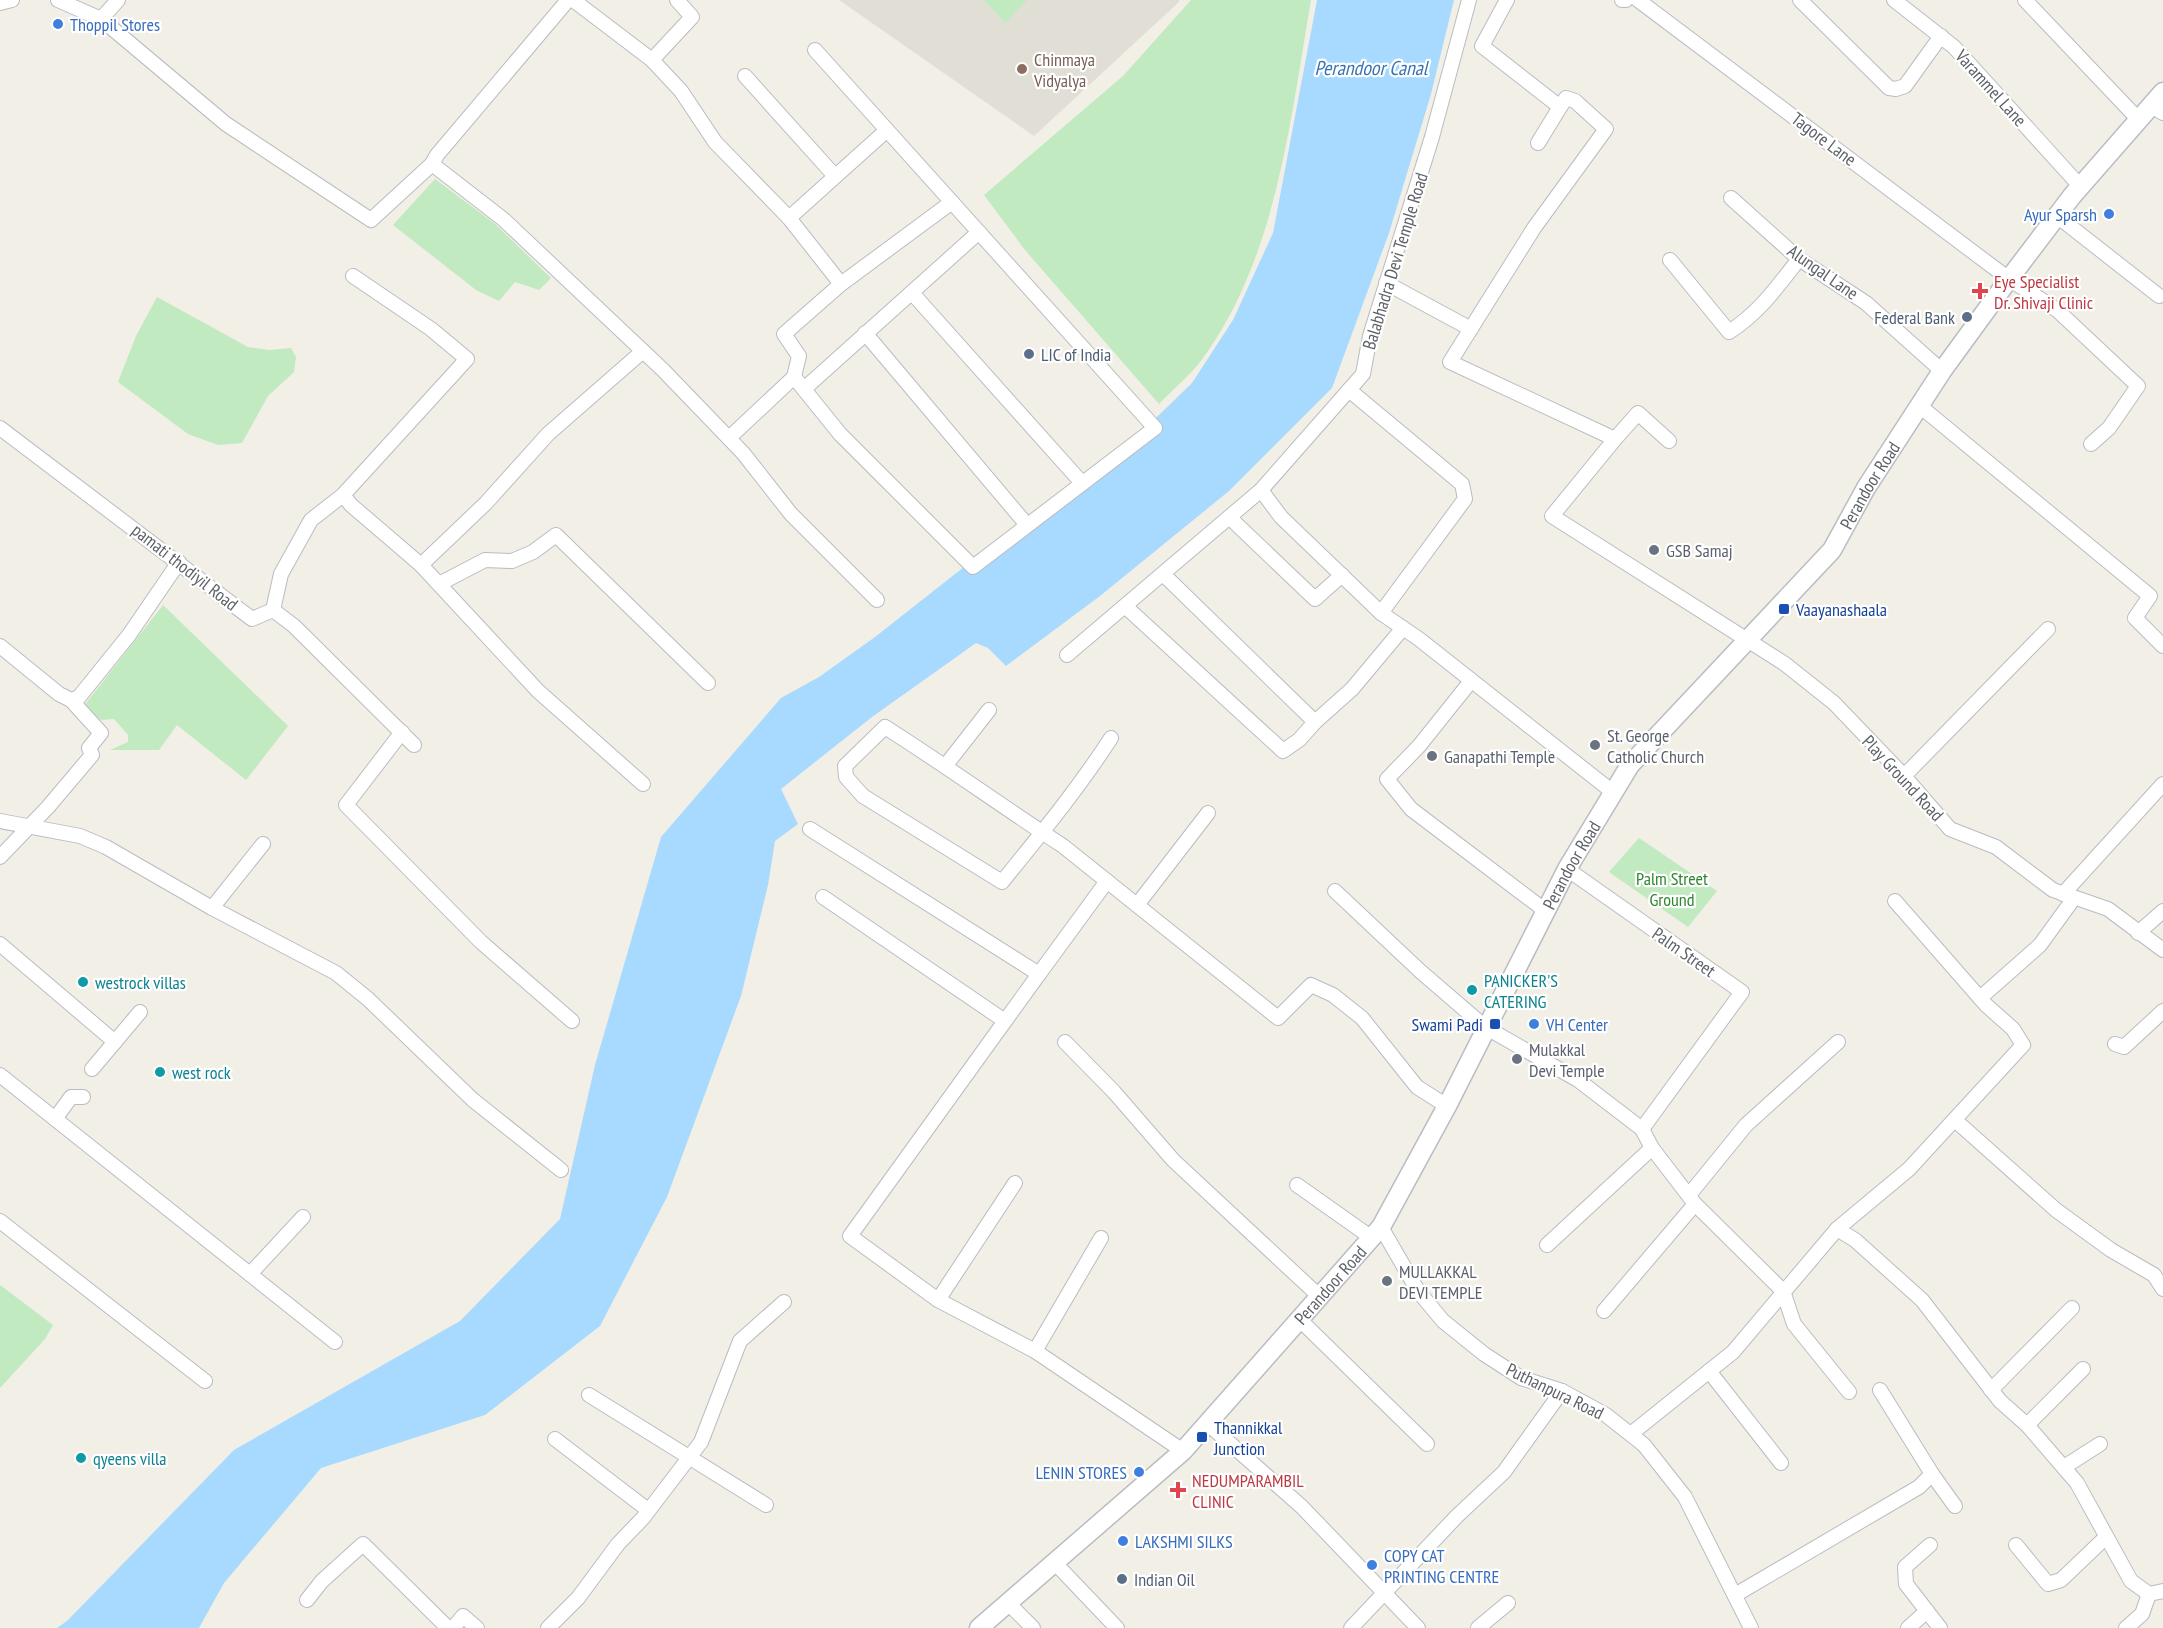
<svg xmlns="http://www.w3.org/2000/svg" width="2163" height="1628" viewBox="0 0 2163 1628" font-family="'PT Sans Narrow',sans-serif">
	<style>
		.education { fill: #e1ded5 }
		.green { fill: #c1eac1 }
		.water { fill: #a8daff }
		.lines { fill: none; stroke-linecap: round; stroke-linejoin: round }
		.street-casing { stroke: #b9bcc1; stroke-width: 16 }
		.secondary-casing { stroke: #b9bdc3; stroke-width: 21 }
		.street { stroke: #fff; stroke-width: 14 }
		.secondary { stroke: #fff; stroke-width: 18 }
		.shop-dot { fill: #3f7fe0; stroke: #fff; stroke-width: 2 }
		.education-dot { fill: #8d6e63; stroke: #fff; stroke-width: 2 }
		.health-dot { fill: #e0444e; stroke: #fff; stroke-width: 2 }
		.service-dot { fill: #5c6f8a; stroke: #fff; stroke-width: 2 }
		.worship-dot { fill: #6b7280; stroke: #fff; stroke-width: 2 }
		.transit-dot { fill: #1a4fb4; stroke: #fff; stroke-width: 2 }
		.culture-dot { fill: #0f9aa8; stroke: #fff; stroke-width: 2 }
		.labels { text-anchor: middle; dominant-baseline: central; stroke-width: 4.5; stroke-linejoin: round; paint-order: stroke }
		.shop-label { font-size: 18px; fill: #366cbe; stroke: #fff; text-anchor: start }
		.education-label { font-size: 18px; fill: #785e54; stroke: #fff; text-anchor: start }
		.street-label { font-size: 18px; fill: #5d6268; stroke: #fff }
		.health-label { font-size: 18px; fill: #be3a42; stroke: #fff; text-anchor: start }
		.service-label { font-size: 18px; fill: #4e5e75; stroke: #fff; text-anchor: start }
		.worship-label { font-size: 18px; fill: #5b616d; stroke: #fff; text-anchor: start }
		.transit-label { font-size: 18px; fill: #164399; stroke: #fff; text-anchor: start }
		.park-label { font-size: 18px; fill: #2e8631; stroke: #fff }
		.culture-label { font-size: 18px; fill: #0d838f; stroke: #fff; text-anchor: start }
		.water-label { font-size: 20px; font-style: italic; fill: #3974b2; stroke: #fff }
	</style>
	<rect width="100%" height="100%" fill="#f1efe6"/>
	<polygon class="education" points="839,0 1179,0 1179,2 1034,136"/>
	<g class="green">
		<polygon points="984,0 1027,0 1005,23"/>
		<path d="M1191,0H1311C1290,121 1277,256 1203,358C1191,375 1173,389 1159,404L1025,250L984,195L1123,76Z"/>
		<polygon points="435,179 494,223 551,278 539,290 515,282 499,301 476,290 393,225"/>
		<polygon points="157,297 248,347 269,350 291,348 296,357 294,372 268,396 242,443 218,445 188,434 118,382 136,336"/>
		<polygon points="163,605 288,726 246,780 177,725 159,750 110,750 128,742 128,735 114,719 101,720 83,707"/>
		<polygon points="1639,838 1717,891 1688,927 1609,872"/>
		<polygon points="0,1285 53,1325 45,1339 0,1388"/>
	</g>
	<polygon class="water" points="1317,0 1454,0 1431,94 1389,233 1332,388 1229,491 1100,596 1006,666 988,648 976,643 872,717 781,789 798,824 775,841 768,885 741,996 667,1197 600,1326 485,1415 321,1468 224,1583 199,1628 57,1628 67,1621 234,1450 460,1321 560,1219 595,1065 661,837 781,698 819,677 875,637 983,552 1127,446 1192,383 1233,320 1273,233"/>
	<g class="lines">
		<defs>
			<g id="street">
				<polyline points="58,0 101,19 226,124 371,220 432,164 437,155 568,0"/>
				<polyline points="573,0 652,60 681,91 715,142 789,218 841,284"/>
				<polyline points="1507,0 1482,46 1560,107 1538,143"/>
				<polyline points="1622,0 1626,0"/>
				<polyline points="1638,0 2009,279 2057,310 2138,386 2109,428 2091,444"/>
				<polyline points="1800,0 1889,88 1896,89 1905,86 1941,36"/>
				<polyline points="1894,0 1954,47 2080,186"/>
				<polyline points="2025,0 2139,120"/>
				<polyline points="0,3 12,0"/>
				<polyline points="101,19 118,0"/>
				<polyline points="652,60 692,17 677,0"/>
				<polyline points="745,76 834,175"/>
				<polyline points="2152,106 2163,113"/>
				<polyline points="1560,107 1566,98 1575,101 1606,129 1534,228 1450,362 1615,439 1638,413 1669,441"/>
				<polyline points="432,164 503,219 663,370 743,453 791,514 877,600"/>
				<polyline points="1731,198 1799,259 1866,303 1942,371"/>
				<polyline points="2057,216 2159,296"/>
				<polyline points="789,218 887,130"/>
				<path d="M1670,260L1729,332C1759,313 1778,286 1799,259"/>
				<polyline points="1386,283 1471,329"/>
				<polyline points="913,294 1082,483"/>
				<polyline points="865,333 1027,525"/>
				<polyline points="794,377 799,356 784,334 841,284 952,202"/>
				<polyline points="804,389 979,232"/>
				<polyline points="1349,390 1462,484 1465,499 1381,613"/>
				<polyline points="1921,407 2150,596 2135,618 2163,646"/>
				<polyline points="0,428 252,619 273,610 294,626 414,745"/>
				<polyline points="729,438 794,377 840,434 973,567 1155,428 815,50"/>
				<polyline points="1615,439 1552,516 1785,664 1834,703 1904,776 1950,829 1996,847 2053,890 2108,909 2163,950"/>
				<polyline points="1261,490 1281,517 1381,613 1419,639 1614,793"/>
				<polyline points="343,495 351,505 421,565 538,691 643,784"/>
				<polyline points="1230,518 1315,599 1342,575"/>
				<polyline points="421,565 486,503 548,434 643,351"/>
				<polyline points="1163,574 1315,722 1352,689 1403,628"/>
				<polyline points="439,584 485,560 512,561 533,552 556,535 708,683"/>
				<polyline points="1126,607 1283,751 1299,740 1315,722"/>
				<polyline points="273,610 281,574 311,520 343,495 467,359 431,329 353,276"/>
				<polyline points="0,646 59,694 71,700 79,697 129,635 179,562"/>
				<polyline points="1067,655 1261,490 1363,374 1370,336 1432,137 1469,0"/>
				<polyline points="1471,681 1419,746 1387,779 1411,809 1547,912"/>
				<polyline points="402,732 346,805 481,942 572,1021"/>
				<path d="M1111,738C1078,789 1040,835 1002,882L863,796L846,777L845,766L885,727C945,765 1003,807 1063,846L1278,1018L1311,985L1333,995L1362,1018L1417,1087L1447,1106"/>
				<polyline points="946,765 989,710"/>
				<polyline points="1904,776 2048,629"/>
				<polyline points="0,821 80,836 106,847 212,908 336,973 368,999 473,1100 561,1170"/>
				<polyline points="810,829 1039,974 1005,1021"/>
				<polyline points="0,857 48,807 92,755 89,748 101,733 71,700"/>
				<polyline points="1567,869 1742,992 1642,1129"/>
				<polyline points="1335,891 1420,971 1485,1027 1578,1080 1642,1129 1652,1148 1695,1204 1783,1291 1794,1324 1849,1392"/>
				<polyline points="2063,894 2163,784"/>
				<polyline points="823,897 1005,1021 850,1236 938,1300 1035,1351 1183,1451"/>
				<polyline points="1137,905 1208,813"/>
				<polyline points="212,908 263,844"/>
				<polyline points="2138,933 2163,911"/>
				<polyline points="0,944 115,1042"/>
				<polyline points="1039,974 1107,881"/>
				<polyline points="1980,998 2040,945 2074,898"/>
				<polyline points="1065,1042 1114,1092 1173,1160 1319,1296"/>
				<polyline points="2115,1044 2124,1047 2163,1011"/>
				<polyline points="92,1069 140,1012"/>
				<polyline points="0,1075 335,1342"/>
				<polyline points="55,1119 71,1097 83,1097"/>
				<polyline points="1956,1121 2056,1210 2111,1250 2154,1275 2163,1289"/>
				<polyline points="1297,1185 1372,1238"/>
				<polyline points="1689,1195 1746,1125 1838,1042"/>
				<polyline points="0,1221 205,1381"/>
				<polyline points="1381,1227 1418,1291 1443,1321 1484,1354 1521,1378 1562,1391 1606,1415 1644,1445 1685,1497 1751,1628"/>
				<polyline points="1837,1229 1855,1240 1922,1300 2000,1401 2027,1425 2077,1483 2131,1581 2149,1594 2163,1591"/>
				<polyline points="1547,1245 1652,1148"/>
				<polyline points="250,1274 303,1217"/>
				<polyline points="938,1300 1015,1183"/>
				<polyline points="1604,1311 1695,1204"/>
				<polyline points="1299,1319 1427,1444"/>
				<polyline points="1035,1351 1101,1238"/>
				<polyline points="1709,1371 1781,1463"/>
				<polyline points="1991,1390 2072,1308"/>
				<polyline points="589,1395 766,1505"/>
				<polyline points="1208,1424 1302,1507 1418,1628"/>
				<polyline points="2027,1425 2083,1369"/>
				<polyline points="1632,1433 1733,1352 1837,1229 1909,1169 2023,1045 2013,1029 1986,1005 1895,901"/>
				<polyline points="555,1439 648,1510"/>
				<polyline points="2064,1467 2100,1444"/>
				<polyline points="1932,1474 1955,1506"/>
				<polyline points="1930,1545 1905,1567 1906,1584 1940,1628"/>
				<polyline points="2016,1545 2048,1584 2061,1580 2105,1538"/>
				<polyline points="1055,1563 1117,1628"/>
				<polyline points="1735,1595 1919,1487 1932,1474 1880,1390"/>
				<polyline points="307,1600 322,1581 363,1544 448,1628"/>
				<polyline points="1008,1603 1033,1628"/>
				<polyline points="453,1628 463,1616 477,1628"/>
				<polyline points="548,1628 578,1598 618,1544 643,1518 701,1442 740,1341 784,1302"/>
				<polyline points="1351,1628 1457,1516 1504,1472 1562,1391"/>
				<polyline points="1478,1628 1508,1603"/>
				<polyline points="1908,1628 1927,1611"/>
				<polyline points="2126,1628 2142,1614 2149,1594"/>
			</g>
			<g id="secondary">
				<path id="s1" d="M979,1628L1183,1451L1381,1227L1447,1106L1567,869L1630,765L1832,550L1866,488L1942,371L2009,279L2072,196L2163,92"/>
			</g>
		</defs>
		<use href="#street" class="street-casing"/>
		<use href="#secondary" class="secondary-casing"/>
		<use href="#street" class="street"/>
		<use href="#secondary" class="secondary"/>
	</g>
	<g class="shop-dot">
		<circle cx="58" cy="24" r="6"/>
		<circle cx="2109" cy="214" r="6"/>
		<circle cx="1534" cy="1024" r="6"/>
		<circle cx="1139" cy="1472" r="6"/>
		<circle cx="1123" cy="1541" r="6"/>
		<circle cx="1372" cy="1565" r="6"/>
	</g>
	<circle class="education-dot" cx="1022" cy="69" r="6"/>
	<g class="health-dot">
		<path d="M1977 282h6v6h6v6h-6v6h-6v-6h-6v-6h6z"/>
		<path d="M1175 1481h6v6h6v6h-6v6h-6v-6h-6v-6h6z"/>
	</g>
	<g class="service-dot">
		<circle cx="1967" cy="317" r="6"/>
		<circle cx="1029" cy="354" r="6"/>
		<circle cx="1122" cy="1579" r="6"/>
	</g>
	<g class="worship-dot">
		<circle cx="1654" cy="550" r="6"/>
		<circle cx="1595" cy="745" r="6"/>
		<circle cx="1432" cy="756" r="6"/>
		<circle cx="1517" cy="1059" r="6"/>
		<circle cx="1387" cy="1281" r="6"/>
	</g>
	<g class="transit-dot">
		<rect x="1778" y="603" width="12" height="12" rx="3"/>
		<rect x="1489" y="1018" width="12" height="12" rx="3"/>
		<rect x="1196" y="1431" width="12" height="12" rx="3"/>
	</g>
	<g class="culture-dot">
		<circle cx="83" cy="982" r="6"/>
		<circle cx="1472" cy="990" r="6"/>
		<circle cx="160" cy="1072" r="6"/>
		<circle cx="81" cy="1458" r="6"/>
	</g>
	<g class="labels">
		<g class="shop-label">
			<text x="70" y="24">Thoppil Stores</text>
			<text x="2097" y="214" text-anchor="end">Ayur Sparsh</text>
			<text x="1546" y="1024">VH Center</text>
			<text x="1127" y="1472" text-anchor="end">LENIN STORES</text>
			<text x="1135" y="1541">LAKSHMI SILKS</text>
			<text x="1384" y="1555">COPY CAT<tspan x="1384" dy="21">PRINTING CENTRE</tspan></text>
		</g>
		<g class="education-label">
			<text x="1034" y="59">Chinmaya<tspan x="1034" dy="21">Vidyalya</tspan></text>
		</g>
		<g class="street-label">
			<text transform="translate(1991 88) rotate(48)">Varammel Lane</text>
			<text transform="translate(1824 139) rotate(37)">Tagore Lane</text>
			<text transform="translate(1395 261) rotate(-73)">Balabhadra Devi Temple Road</text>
			<text transform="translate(1823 272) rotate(35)">Alungal Lane</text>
			<text stroke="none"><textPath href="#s1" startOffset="1464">Perandoor Road</textPath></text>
			<text transform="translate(185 567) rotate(38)">pamati thodiyil Road</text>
			<text transform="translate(1903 778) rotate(47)">Play Ground Road</text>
			<text stroke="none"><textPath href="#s1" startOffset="978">Perandoor Road</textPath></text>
			<text transform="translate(1684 952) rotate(35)">Palm Street</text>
			<text stroke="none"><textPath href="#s1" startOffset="492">Perandoor Road</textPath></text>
			<text transform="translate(1555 1391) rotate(26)">Puthanpura Road</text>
		</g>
		<g class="health-label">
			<text x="1994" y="281">Eye Specialist<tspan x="1994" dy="21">Dr. Shivaji Clinic</tspan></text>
			<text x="1192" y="1480">NEDUMPARAMBIL<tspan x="1192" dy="21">CLINIC</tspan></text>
		</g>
		<g class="service-label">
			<text x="1955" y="317" text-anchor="end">Federal Bank</text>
			<text x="1041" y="354">LIC of India</text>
			<text x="1134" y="1579">Indian Oil</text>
		</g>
		<g class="worship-label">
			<text x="1666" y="550">GSB Samaj</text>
			<text x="1607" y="735">St. George<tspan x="1607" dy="21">Catholic Church</tspan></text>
			<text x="1444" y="756">Ganapathi Temple</text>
			<text x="1529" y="1049">Mulakkal<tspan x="1529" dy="21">Devi Temple</tspan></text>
			<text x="1399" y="1271">MULLAKKAL<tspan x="1399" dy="21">DEVI TEMPLE</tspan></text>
		</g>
		<g class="transit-label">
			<text x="1796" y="609">Vaayanashaala</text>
			<text x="1483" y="1024" text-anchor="end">Swami Padi</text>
			<text x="1214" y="1427">Thannikkal<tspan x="1214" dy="21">Junction</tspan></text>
		</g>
		<g class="park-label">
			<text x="1672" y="878">Palm Street<tspan x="1672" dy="21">Ground</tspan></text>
		</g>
		<g class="culture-label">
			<text x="1484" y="980">PANICKER'S<tspan x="1484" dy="21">CATERING</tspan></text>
			<text x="95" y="982">westrock villas</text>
			<text x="172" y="1072">west rock</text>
			<text x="93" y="1458">qyeens villa</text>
		</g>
		<g class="water-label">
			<text x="1371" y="68">Perandoor Canal</text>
		</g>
	</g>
</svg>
